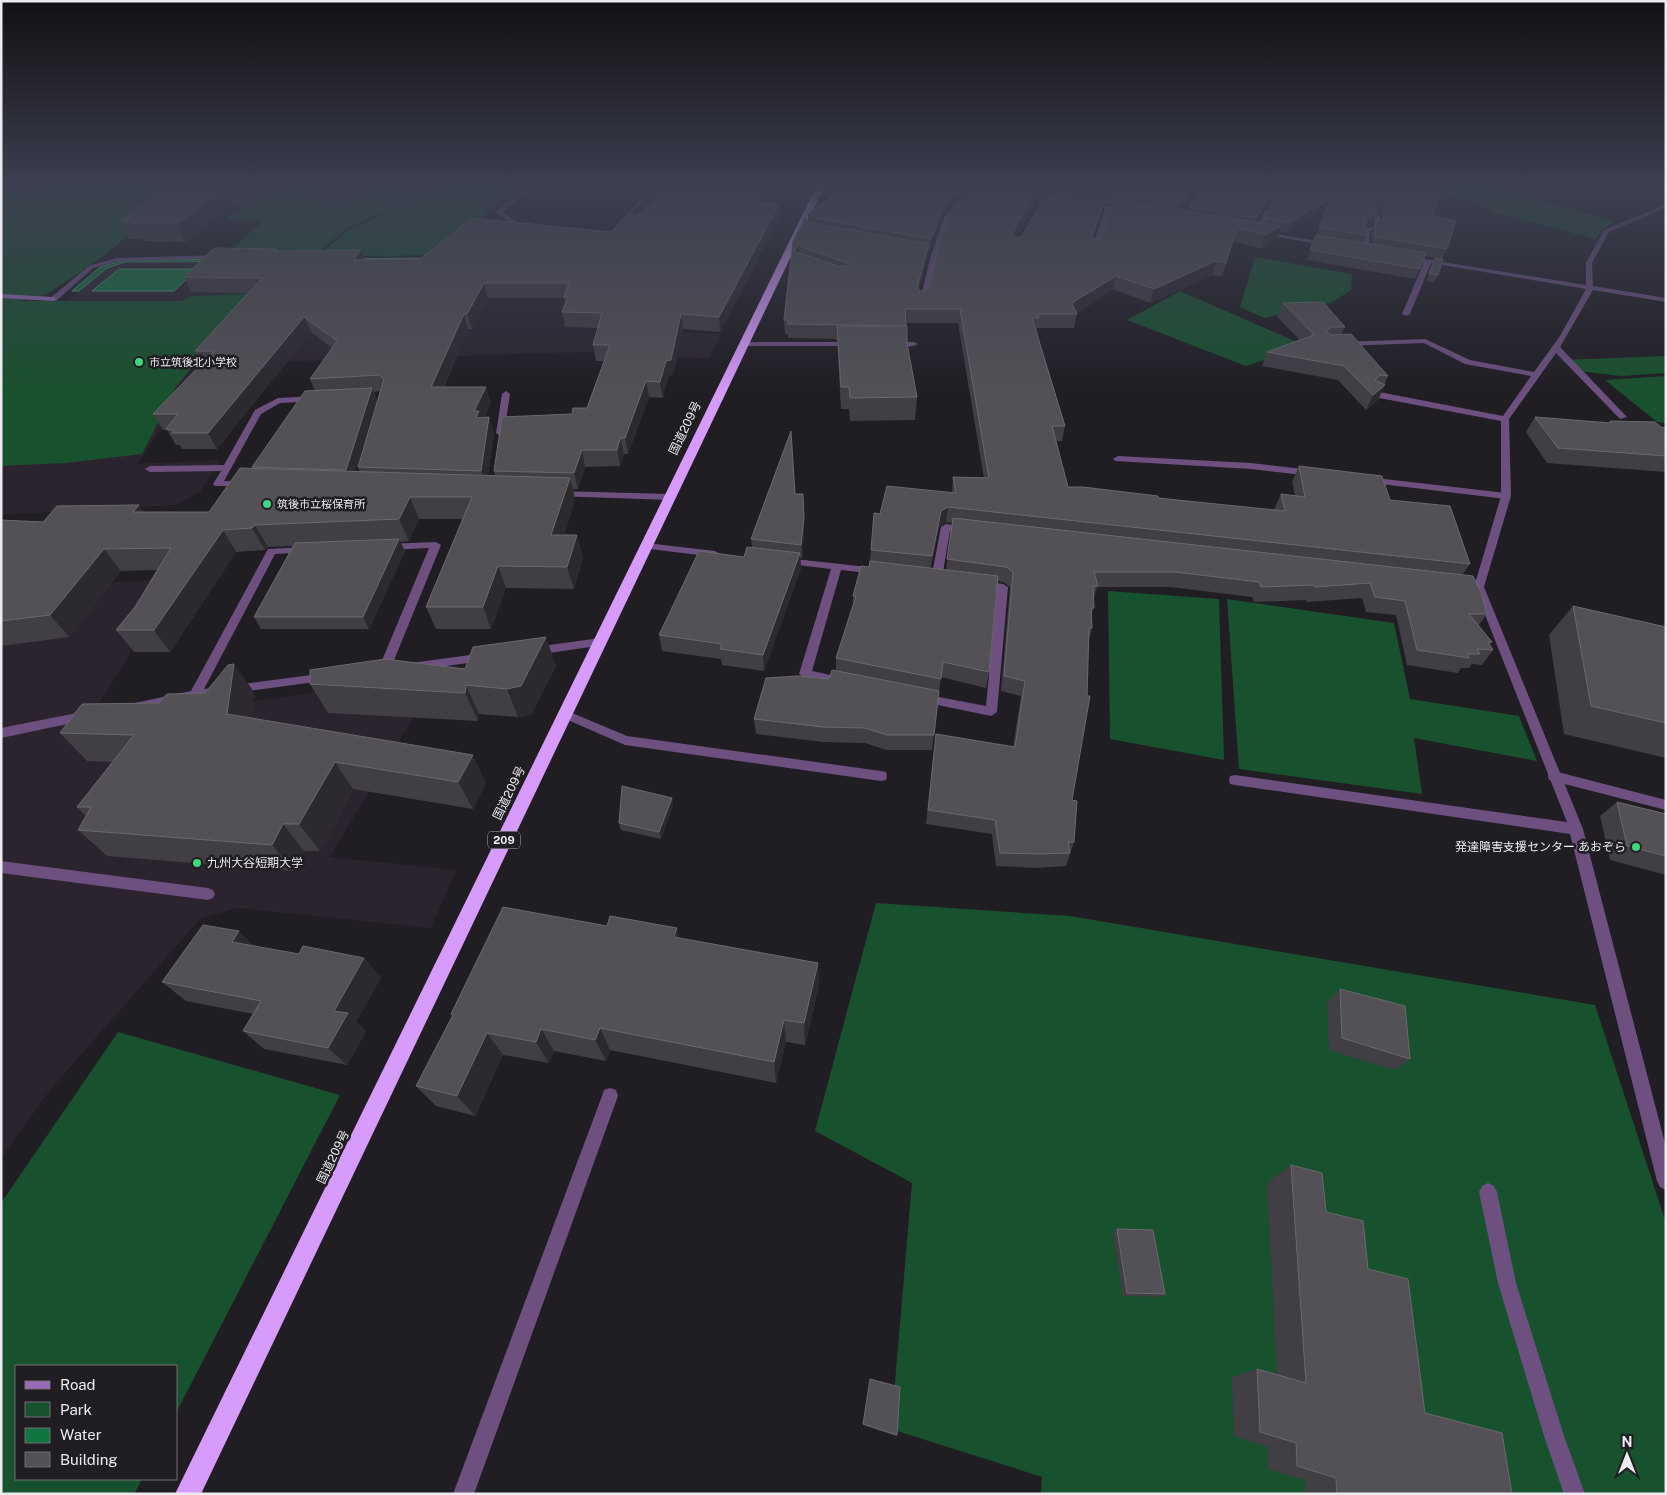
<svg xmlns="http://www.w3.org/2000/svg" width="1667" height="1495" viewBox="0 0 1667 1495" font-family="'Public Sans','Noto Sans JP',sans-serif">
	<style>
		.built { fill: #2b242f }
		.green { fill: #18512e }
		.water { fill: #10763f; stroke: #529974 }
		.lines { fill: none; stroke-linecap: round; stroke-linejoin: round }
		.lane { fill: #6d5080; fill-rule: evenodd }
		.street { fill: #6d5080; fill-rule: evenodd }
		.secondary { fill: #9b6bb8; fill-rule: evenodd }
		.highway { fill: #d79bfb; fill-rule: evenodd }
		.wall { fill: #413e44; fill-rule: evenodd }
		.shaded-wall { fill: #2c292f }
		.building { fill: #535156; stroke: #6c696e; fill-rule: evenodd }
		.poi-dot { fill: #3dd77e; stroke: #201d23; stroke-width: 2 }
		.labels { text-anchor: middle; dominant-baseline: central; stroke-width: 5; stroke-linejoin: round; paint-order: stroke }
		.far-poi-label { font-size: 11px; fill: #edebef; stroke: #201d23; text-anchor: start }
		.shield { fill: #201d23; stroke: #b0adb2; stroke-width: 1 }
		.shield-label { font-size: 11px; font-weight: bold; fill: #edebef }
		.street-label { font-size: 12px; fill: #edebef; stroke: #201d23 }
		.poi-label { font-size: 12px; fill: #edebef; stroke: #201d23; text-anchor: end }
	</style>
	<rect width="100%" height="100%" fill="#201d23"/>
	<g class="built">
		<polygon points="669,256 594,329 721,334 710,359 583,352 204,364 138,463 130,464 220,460 200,492 176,505 1,515 1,301 68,301 107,268 124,263 627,262"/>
		<polygon points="178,578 84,727 440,673 330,857 456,870 431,928 237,908 201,918 50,1090 1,1158 1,590"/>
	</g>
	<g class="green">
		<polygon points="33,187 197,187 136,229 101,258 47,294 19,301 182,301 191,296 247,294 241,305 176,387 142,454 65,463 1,466 1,198 29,190"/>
		<polygon points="284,187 316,188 306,198 358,202 372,187 398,187 390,191 419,198 345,229 313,258 230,251 263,221 226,219 267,190 278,191"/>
		<polygon points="430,187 519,187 435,255 317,257 348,230 421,198 416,195"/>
		<polygon points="1446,187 1491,187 1616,221 1602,229 1596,239 1492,212 1486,206 1441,192"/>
		<polygon points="1255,257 1352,274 1351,290 1331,303 1264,318 1240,307"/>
		<polygon points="1180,291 1306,346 1246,366 1127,320"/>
		<polygon points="1666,356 1666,373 1621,376 1577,371 1562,360"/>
		<polygon points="1666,376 1666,423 1657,422 1605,380"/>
		<polygon points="1108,591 1219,599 1224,760 1110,739"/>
		<polygon points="1227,599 1394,623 1410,699 1519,716 1537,761 1414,738 1422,794 1239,769"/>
		<polygon points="876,903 1070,916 1595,1005 1666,1223 1666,1494 1041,1494 1042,1477 891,1429 912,1183 815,1131"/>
		<polygon points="118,1032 340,1095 176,1413 176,1366 16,1366 16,1479 142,1479 134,1494 1,1494 1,1203"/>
	</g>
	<g class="water">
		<polygon points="625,257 628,260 125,262 107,268 79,291 72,291 100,267 125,260"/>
		<polygon points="119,269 197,269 174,291 92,291"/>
	</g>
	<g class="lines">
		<g class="lane">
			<polygon points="963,203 968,204 951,216 937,255 926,302 919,304 931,255 945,215"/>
			<polygon points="1118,456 1251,463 1312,470 1317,473 1312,476 1251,469 1115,461 1113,459"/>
			<polygon points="1367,477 1506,493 1511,496 1506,499 1364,482 1362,480"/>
			<polygon points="1554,771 1666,800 1666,810 1549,780 1548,776 1549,772"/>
			<polygon points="1,861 208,888 213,890 215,894 213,898 208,900 1,873"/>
			<polygon points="610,1088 616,1090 618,1096 474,1494 453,1494 602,1096 604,1090"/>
			<polygon points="1488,1183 1494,1186 1497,1192 1516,1283 1564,1436 1585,1494 1564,1494 1544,1436 1498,1283 1479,1192 1482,1186"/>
		</g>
		<g class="street">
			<polygon points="525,187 532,187 503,212 526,230 526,232 524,233 496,212"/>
			<polygon points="980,187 994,187 1062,199 1059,201"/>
			<polygon points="1086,202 1131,211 1128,213 1111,210 1097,251 1094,253 1091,251 1105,209 1084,205"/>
			<polygon points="1666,204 1666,208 1609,232 1592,263 1593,286 1666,298 1666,302 1593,290 1560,347 1627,417 1620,419 1556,353 1509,419 1511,496 1484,587 1583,829 1666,1147 1666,1190 1660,1187 1657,1181 1570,834 1235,785 1230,784 1229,780 1230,776 1235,775 1567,822 1474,587 1501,496 1501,421 1374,397 1370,394 1374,391 1503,416 1531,376 1465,364 1424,343 1343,346 1339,344 1343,342 1425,339 1470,360 1534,372 1560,336 1586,289 1431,263 1410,314 1406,316 1402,314 1424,262 1405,258 1405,256 1586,285 1586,263 1604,230"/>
			<polygon points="1268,209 1271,211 1260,231 1333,244 1330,246 1254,233 1265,211"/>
			<polygon points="1377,213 1380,215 1380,227 1370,231 1369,250 1364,251 1364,230 1374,226 1374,215"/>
			<polygon points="222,255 225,257 224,258 118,261 93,268 56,301 49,299 89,266 116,258"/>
			<polygon points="741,342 852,342 856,344 852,346 744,346 740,344"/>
			<path d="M889,342H914L918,344C911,348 895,348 888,344Z"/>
			<polygon points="506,391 510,394 504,433 500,436 496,433 502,394"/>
			<polygon points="316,396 320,399 319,401 280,403 261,414 224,481 245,481 248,482 248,486 215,486 213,484 221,471 150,472 145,469 150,466 224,465 255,410 278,398"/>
			<polygon points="558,491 670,494 675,497 670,500 555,496 553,494"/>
			<polygon points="946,524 967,527 972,530 967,533 950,531 942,578 937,581 925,579 924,577 925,575 932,574 941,527"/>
			<polygon points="436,542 441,545 390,670 388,673 380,673 378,670 429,548 386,550 381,547 386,544"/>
			<polygon points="646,543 715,551 720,554 715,557 642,548 641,546"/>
			<polygon points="306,547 311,550 310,552 275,554 204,689 326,673 332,677 330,680 195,698 134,711 130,710 128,707 130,704 191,691 268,549"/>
			<polygon points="785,558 877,568 882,571 877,574 841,570 812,671 849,679 851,682 849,685 845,686 805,678 799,674 831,569 781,563 780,561"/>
			<polygon points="980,581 1003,584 1008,587 997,712 991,716 923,702 917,698 923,694 986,706 997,590 976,586 975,584 976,582"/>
			<polygon points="600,638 604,639 606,642 604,645 535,655 529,651 535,647"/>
			<polygon points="485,653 489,654 491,657 489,660 411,671 405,667 411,663"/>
			<polygon points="565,710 627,736 881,771 886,772 887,776 886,780 881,781 625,745 561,717 559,714"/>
			<polygon points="87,711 93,716 91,719 1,738 1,728"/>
		</g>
		<g class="secondary">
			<polygon points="7,187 15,187 1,193 1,189"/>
			<polygon points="1,294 53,297 57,299 53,301 1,298"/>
		</g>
		<polygon class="highway" points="816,187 824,187 201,1494 175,1494"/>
	</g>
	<g class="wall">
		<polygon points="170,187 264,187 243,203 236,203 186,242 142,241 141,239 129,239 119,221"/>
		<path d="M844,187H981L1033,207L1016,238L1103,203L1101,216L1093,238L1096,241L1102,238L1112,205L1004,187H1203L1181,210L1188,211L1189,207L1208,187H1442L1433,216L1447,249L1442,259L1425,256L1415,279L1307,260L1327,208L1286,233L1279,232L1276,239L1261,249L1233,241L1222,277L1212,275L1150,303L1113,289L1077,313V314L1074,328H1037V332L1065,426L1062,441H1056L1068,487L1158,498L1274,510L1281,494L1295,496L1292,482L1299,466L1390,500L1470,564L1462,575L1487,614L1478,626L1492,642L1489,645L1493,650L1482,665L1472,664L1469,668H1461L1458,673L1407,665L1396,615L1366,612L1362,598L1307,602L1306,600L1254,602L1252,597L1170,587H1097L1093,601L1094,608L1091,616L1092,628L1088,643L1072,800L1074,842L1066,866L1036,868L996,866L992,834L926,824L936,734L1013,747L1021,696L1001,691L1010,587L1003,582L997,581L989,672L986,688L941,677L932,750H886L865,743L823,742L756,734L754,719L829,679L836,670V658L853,608V596L869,567L871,550L880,514L952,492L953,477L984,478L958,323H906L907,343L917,397L915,420L850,421L849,409H841L837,339L788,338V334H785L784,320L793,241L808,220V214ZM1269,207L1271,210L1265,224L1256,222L1263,210ZM952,208L929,288L922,292L919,289L928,257V250H930L944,213ZM1378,211L1382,215V219L1376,222L1372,232L1371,244L1363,243L1366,235V228L1372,225L1376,212ZM946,522L953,523L946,570L931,568L939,527Z"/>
		<path d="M763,202L779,204V218L720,332L683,329L673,375L668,377L663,398L649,397L628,454H624L620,466L585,467L578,489H573L575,499L564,535H577L583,557L574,589L506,588L491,629H436L426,607L463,519H419L409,541L400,542L405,551L369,629H261L254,617L293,546L268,547L265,550L236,552L170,652H134L116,630L135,607L157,570L121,571L69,637L1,646V520L43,522L144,512H209L252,469V467L315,391L310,379L332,348L311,332L217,449H182L180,445H176L167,430H163L153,414L202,363L195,351L248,293L191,292L184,277L277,249L279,251L361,250L365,260L420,259L611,232ZM488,298H564L565,304L562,312L565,327L598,328L593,345L596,361H604L587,408L572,414L494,471L495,475H488L494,434L489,417L484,418L491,403L444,387L468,329H472ZM381,391L358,467L360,472H355L377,401L374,392Z"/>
		<polygon points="1435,258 1438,275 1434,282 1426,281"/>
		<polygon points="1283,303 1345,327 1342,334 1388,376 1378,400 1366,410 1338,380 1262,366 1267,352 1300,340 1277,317"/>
		<polygon points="1535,417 1609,423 1610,421 1666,428 1666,472 1547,463 1526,432"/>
		<polygon points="795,494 804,531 802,558 800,558 801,568 764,671 722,665 721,659 662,651 659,635 744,557 752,547 751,539"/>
		<polygon points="1573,606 1666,627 1666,758 1564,734 1549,635"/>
		<polygon points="556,666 531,715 518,717 479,714 478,721 328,713 310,684 465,669"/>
		<polygon points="254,692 251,718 486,783 473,809 353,789 320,851 304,851 295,871 107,856 78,830 86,816 77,807 113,762 87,761 60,733 159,703 205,693"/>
		<polygon points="672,798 673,805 661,839 621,830 619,823"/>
		<polygon points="1617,802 1666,814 1666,875 1610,860 1600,816"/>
		<polygon points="607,926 818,963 819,986 805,1045 786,1042 776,1083 610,1050 606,1061 554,1051 549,1063 503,1055 475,1116 436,1106 416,1086 452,1016 451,1014"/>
		<polygon points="254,946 381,977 356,1022 366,1031 347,1065 264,1049 243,1031 253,1014 186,1001 162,982"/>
		<polygon points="1340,989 1410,1059 1395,1070 1329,1050 1327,1002"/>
		<polygon points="1291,1165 1368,1269 1425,1413 1512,1494 1305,1494 1305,1480 1268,1469 1268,1447 1234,1436 1232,1377 1257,1369 1277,1374 1267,1183"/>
		<polygon points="1117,1229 1165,1294 1160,1297 1123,1296 1113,1233"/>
		<polygon points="870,1381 897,1435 896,1436 863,1425"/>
	</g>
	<g class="shaded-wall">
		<polygon points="227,187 229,187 236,203 186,242 177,224"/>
		<polygon points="236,187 264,187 243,203"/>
		<polygon points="657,187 669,187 632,227 629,213"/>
		<polygon points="763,187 768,187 759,216 758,202"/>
		<polygon points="971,187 981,187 981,189 944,213 930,250 931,239 945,203"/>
		<polygon points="1196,187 1203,187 1176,215 1179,205"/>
		<polygon points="1035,194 1033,207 1010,247 1012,234"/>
		<polygon points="1272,197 1269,207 1263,210 1253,228 1256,218 1267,200"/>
		<polygon points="1331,198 1327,208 1286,233 1290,223"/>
		<polygon points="1382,201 1378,211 1372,215 1376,205"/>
		<polygon points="1103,203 1101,216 1089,250 1092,237"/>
		<polygon points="779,204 779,218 720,332 719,317"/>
		<polygon points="1376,215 1372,225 1362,230 1366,220"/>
		<polygon points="1281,226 1276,239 1261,249 1266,235"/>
		<polygon points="929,244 928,257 916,302 917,288"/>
		<polygon points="799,246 800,259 795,248"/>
		<polygon points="361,250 366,264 354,260"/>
		<polygon points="1216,261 1212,275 1150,303 1154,289"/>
		<polygon points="1116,276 1113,289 1075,314 1072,303"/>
		<polygon points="484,283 488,298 472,329 467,314"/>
		<polygon points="464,314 468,329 437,403 431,387"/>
		<polygon points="681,314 683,329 673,375 668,377 663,398 660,382 666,361"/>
		<polygon points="304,317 311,332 217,449 208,433"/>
		<polygon points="646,381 649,397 628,454 625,438"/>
		<polygon points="1385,385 1378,400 1366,410 1373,395"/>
		<polygon points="486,387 491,403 483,421 481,434 474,411"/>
		<polygon points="372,388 377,401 352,483 346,470"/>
		<polygon points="489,417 494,434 486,487 481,471"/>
		<polygon points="620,438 624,454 620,466 617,450"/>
		<polygon points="582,450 585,467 578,489 574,473"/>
		<polygon points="570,478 575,499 558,557 551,535"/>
		<polygon points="410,497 419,519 409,541 399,519"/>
		<polygon points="139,505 154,527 133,512"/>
		<polygon points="804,507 804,531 802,558 801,545"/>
		<polygon points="948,507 946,522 939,527 930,572 932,556 941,511"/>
		<polygon points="255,525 268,547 265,550 252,528"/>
		<polygon points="223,530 236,552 170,652 154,630"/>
		<polygon points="577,535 583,557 574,589 567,567"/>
		<polygon points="399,539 405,551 369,629 363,617"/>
		<polygon points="104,549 121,571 69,637 50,615"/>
		<polygon points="800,553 801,568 764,671 763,655"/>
		<polygon points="498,566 506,588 491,629 483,607"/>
		<polygon points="546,637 556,666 531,715 518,717 507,689"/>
		<polygon points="234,664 254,692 248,742 227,714"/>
		<polygon points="466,685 479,714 478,721 465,693"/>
		<polygon points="473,755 486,783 473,809 458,782"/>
		<polygon points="335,762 353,789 320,851 299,824"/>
		<polygon points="672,798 673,805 661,839 659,832"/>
		<polygon points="283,824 304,851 295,871 272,845"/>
		<polygon points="677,928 683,953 674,937"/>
		<polygon points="239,931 259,951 232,942"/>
		<polygon points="364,958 381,977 356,1022 366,1031 347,1065 328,1048 334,1011"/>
		<polygon points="818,963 819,986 805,1045 804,1023"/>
		<polygon points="784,1020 786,1042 776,1083 774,1062"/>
		<polygon points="600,1028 610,1050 606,1061 595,1040"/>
		<polygon points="541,1029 554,1051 549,1063 536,1042"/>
		<polygon points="487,1033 503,1055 475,1116 457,1096"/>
	</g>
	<g class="building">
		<polygon points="170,187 227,187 177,224 132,224 135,222 119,221"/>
		<polygon points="653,187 657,187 629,213 629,215 637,216 668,187 763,187 758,202 779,204 719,317 681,314 671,360 666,361 660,382 646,381 625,438 620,438 617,450 582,450 574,473 494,471 502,417 572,414 573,408 587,408 610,345 593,345 602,313 562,312 568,297 564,297 569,283 484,283 467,314 464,314 431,387 486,387 474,411 479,411 476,418 489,417 481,471 358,467 384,379 379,375 310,379 337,341 304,317 208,433 172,433 174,430 166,429 178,414 153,414 214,351 195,351 262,278 184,277 214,248 277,249 275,251 361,250 354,260 420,259 472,218 611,232"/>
		<polygon points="844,187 971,187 945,203 931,239 815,218 808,214"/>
		<path d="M981,187L1035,194L1012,234L1016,238L1022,236L1045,196L1103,203L1092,237L1096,241L1102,238L1114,199L1281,226L1266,235L1237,228L1226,263L1216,261L1154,289L1116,276L1072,303L1077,314H1038L1039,318H1032L1065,426H1052L1068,487H1083L1158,496V498L1285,511L1281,494L1305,497L1299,466L1382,476L1390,500L1450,506L1470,564L948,507L941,511L932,556L871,550L874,513L880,514L887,486L956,493L953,477L989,478L960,309H905L906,326L788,324V320H784L793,241L805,218L811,223L929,244L917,288L922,292L929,288L940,242L954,204ZM799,246L849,264L847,266L840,267L796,252L795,248Z"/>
		<polygon points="1066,187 1196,187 1179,205"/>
		<polygon points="1208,187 1442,187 1433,216 1456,221 1447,249 1375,237 1376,222 1386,217 1386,205 1382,201 1376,205 1376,215 1366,220 1366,235 1319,228 1331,198 1290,223 1266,219 1276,202 1272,197 1267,200 1256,218 1189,207"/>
		<polygon points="1316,235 1426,253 1420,269 1310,250"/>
		<polygon points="1435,258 1443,259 1438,275 1429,274"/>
		<polygon points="1323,302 1345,327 1331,327 1326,332 1332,335 1351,334 1388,376 1380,375 1375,380 1385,385 1373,395 1344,366 1267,352 1314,335 1283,303"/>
		<polygon points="837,326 907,326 907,343 917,397 850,398 849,387 841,387"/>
		<polygon points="372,388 346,470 252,467 305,391"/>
		<polygon points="1535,417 1611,423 1610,421 1655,422 1661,427 1666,428 1666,456 1558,448"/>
		<polygon points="791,431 795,494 803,494 804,518 801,545 751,539"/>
		<polygon points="240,468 570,478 551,535 577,535 567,567 498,566 483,607 426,607 472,497 410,497 399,519 255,525 252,528 223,530 154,630 116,630 135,607 171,548 104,549 50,615 1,621 1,520 43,522 57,506 139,505 133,512 209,512"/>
		<polygon points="953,518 1473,576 1481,592 1487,614 1469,614 1492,642 1488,642 1493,650 1477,649 1480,654 1467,654 1469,658 1417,650 1405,601 1375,597 1370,583 1315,587 1314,585 1261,587 1259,582 1175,572 1094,572 1098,586 1093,586 1094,608 1091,608 1092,628 1089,628 1087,696 1090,696 1072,800 1077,801 1074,842 1068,842 1070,853 1040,854 1000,853 995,820 928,810 936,734 1015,747 1025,681 1004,676 1013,572 1006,567 947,559"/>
		<polygon points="399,539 363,617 254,617 295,543"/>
		<polygon points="747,547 800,553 763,655 720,649 722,644 659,635 699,551 744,557"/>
		<polygon points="870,561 998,576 989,672 943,662 941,679 836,658 856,596 853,596 861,566 869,567"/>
		<polygon points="1573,606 1666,627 1666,723 1591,706"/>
		<polygon points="546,637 521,686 507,689 466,685 465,693 310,684 310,670 385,659 465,669 473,647"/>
		<polygon points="234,664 227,714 473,755 458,782 335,762 299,824 283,824 272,845 78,830 91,807 77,807 134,735 60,733 82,704 159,703 167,694 205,693 228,665"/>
		<polygon points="832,670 939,691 934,735 887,735 865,728 823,727 754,719 766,678 798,676 829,679"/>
		<polygon points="622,786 672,798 659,832 619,823"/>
		<polygon points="1617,802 1666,814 1666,856 1627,846"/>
		<polygon points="503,907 607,926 610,916 677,928 674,937 818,963 804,1023 784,1020 774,1062 600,1028 595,1040 541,1029 536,1042 487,1033 457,1096 416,1086 453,1015 451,1014"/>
		<polygon points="203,925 239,931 232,942 299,954 303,946 364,958 334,1011 348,1013 328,1048 243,1031 261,1001 162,982"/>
		<polygon points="1340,989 1405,1006 1410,1059 1342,1038"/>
		<polygon points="1291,1165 1322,1173 1326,1212 1363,1221 1368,1269 1408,1279 1425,1413 1502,1433 1512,1494 1337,1494 1336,1478 1297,1466 1296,1443 1260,1432 1257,1369 1306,1383"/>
		<polygon points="1117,1229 1153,1230 1165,1294 1127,1293"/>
		<polygon points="870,1379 900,1387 897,1435 863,1424"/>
	</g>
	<linearGradient id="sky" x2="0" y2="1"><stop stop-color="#121013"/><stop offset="0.47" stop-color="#3c4050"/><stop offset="1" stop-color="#3c4050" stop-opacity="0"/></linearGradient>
	<rect width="1667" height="396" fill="url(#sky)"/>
	<g class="poi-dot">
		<circle cx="139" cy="362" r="5"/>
		<circle cx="267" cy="504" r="5"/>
		<circle cx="1636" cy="847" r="5"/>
		<circle cx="197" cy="863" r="5"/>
	</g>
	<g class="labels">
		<g class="far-poi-label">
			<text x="149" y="362">市立筑後北小学校</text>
			<text x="277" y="504">筑後市立桜保育所</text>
		</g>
		<rect class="shield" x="488" y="831.5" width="32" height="17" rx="4"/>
		<g class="shield-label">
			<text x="504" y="840">209</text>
		</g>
		<g class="street-label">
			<text transform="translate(685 428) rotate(-64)">国道209号</text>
			<text transform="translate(509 793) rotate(-64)">国道209号</text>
			<text transform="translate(333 1157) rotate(-64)">国道209号</text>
		</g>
		<g class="poi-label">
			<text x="1626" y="847">発達障害支援センター あおぞら</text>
			<text x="207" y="863" text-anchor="start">九州大谷短期大学</text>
		</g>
	</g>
	<rect width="1667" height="1495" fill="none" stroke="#edebef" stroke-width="5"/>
	<rect x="15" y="1365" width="162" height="115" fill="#201d23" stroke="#726f75"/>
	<rect x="25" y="1381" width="25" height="8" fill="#9b6bb8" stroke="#726f75"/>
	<text x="60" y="1390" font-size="15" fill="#edebef">Road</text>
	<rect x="25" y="1402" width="25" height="15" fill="#18512e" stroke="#726f75"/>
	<text x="60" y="1415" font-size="15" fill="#edebef">Park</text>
	<rect x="25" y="1428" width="25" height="15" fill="#10763f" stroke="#726f75"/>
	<text x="60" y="1440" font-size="15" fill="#edebef">Water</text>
	<rect x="25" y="1452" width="25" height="15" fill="#535156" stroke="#726f75"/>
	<text x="60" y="1465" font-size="15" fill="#edebef">Building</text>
	<g transform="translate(1627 1455)" stroke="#201d23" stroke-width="4" paint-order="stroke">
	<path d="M0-4L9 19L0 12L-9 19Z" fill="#edebef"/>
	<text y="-8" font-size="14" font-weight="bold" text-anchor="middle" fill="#edebef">N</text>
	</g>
</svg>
